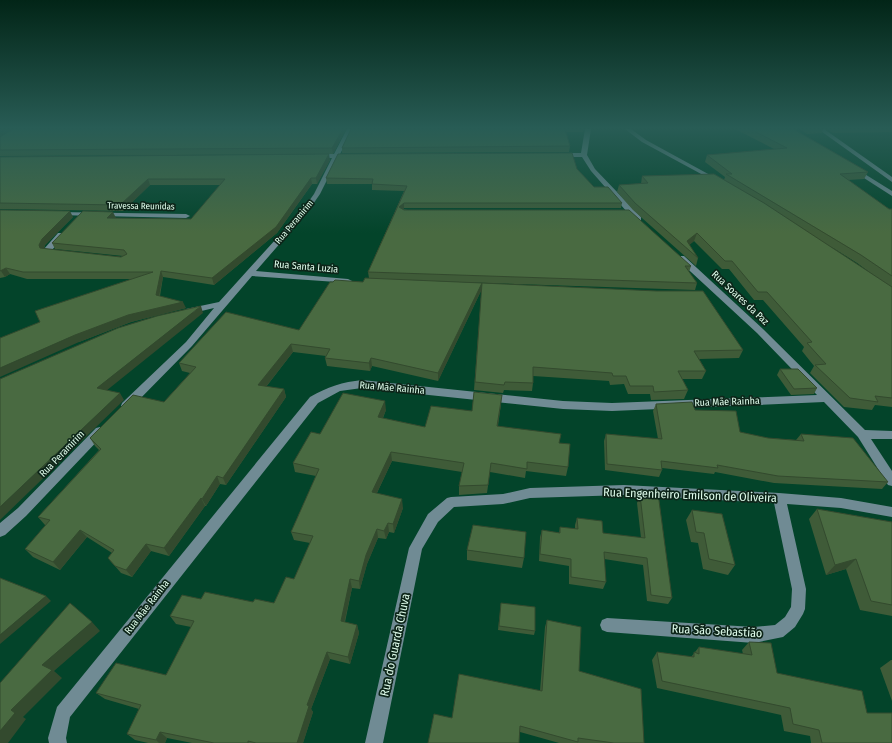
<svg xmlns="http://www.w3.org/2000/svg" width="892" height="743" viewBox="0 0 892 743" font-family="'Fira Sans Condensed',sans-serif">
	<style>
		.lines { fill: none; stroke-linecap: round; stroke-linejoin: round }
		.minor { fill: #708b94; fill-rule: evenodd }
		.wall { fill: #3f5b38; fill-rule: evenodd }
		.shaded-wall { fill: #334a2e }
		.building { fill: #496a41; stroke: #334a2e }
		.labels { text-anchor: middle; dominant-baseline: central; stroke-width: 3.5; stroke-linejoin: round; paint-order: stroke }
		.far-street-label { font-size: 9px; fill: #dffceb; stroke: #0d2519 }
		.street-label { font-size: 10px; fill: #dffceb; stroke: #0d2519 }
		.near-street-label { font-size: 12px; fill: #dffceb; stroke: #0d2519 }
	</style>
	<rect width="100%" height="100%" fill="#03442a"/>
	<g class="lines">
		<g class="minor">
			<polygon points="347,129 353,129 340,154 350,154 353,156 350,158 338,158 320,194 309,210 256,271 348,279 352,281 351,283 252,276 192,346 130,409 122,409 121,406 122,403 186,342 214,308 189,314 186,313 185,311 186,309 219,302 304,208 314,194 332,158 316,158 313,156 316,154 334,154"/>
			<polygon points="585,129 591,129 587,155 595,169 641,217 641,221 635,221 591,171 582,157 560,157 557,155 560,153 581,153"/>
			<polygon points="625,129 631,129 646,140 721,181 716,182 642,142"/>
			<polygon points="818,129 824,129 892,177 892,182"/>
			<polygon points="855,168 892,191 892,196 853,171 852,170"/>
			<polygon points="58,212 186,214 190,216 186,218 56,215 55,214"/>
			<polygon points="58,233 61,233 65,235 52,250 61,252 61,256 51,255 44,253 44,249"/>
			<path d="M678,256H684L763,329L865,430L892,431V439H871L892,471V486L888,485L858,437L824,402L612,411L563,409L362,388L340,391L318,403L70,717L66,738L67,743H49L48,738L57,707L310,397C327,387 343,382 362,380L563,401L612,403L817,395L757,333L678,260Z"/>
			<polygon points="100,427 104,428 106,431 104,434 26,516 5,535 0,537 0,523 18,508 96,428"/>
			<polygon points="624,485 779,493 841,498 892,507 892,517 841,508 787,504 806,589 805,609 803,614 795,627 783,637 754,643 607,632 602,630 600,625 602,620 607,618 754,627 775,625 785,617 791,607 792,589 774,503 624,495 530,498 503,504 454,507 438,522 422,549 383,743 365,743 409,548 428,514 447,498 451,497 503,494 530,488"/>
		</g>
	</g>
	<g class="wall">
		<polygon points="0,129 346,129 333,154 0,156"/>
		<polygon points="351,129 584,129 583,132 566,132 570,146 569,152 342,153 342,148"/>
		<path d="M735,129H797V131L868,172L864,179L848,180L889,209H892V407L875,405L872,410L844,407L810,373L814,366L802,351L804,347L763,300H754L729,269H722L694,241L689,245L698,258L696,266L633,210L617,192L619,185L641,184L642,176L724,180L725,177L705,162L707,155L774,149ZM830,246L857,263L876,277Z"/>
		<polygon points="800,129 823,129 822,133 807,134"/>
		<polygon points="827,129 892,129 892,132 833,133"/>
		<polygon points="0,157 330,160 317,184 312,184 277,233 214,285 163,277 160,296 186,308 131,322 79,342 40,322 133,279 27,279 10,274 5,277 0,278 0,210 73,217 45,245 44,249 121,257 123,256 55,249 52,243 116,218 191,219 221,185 150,185 123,211 0,209"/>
		<polygon points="577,169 594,187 622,203 621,208 404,208 403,209 691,266 689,272 697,283 695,290 400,280 481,291 438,381 372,366 370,371 327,366 325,358 326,356 293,352 266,387 284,389 286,397 226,485 220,484 206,506 205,506 169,556 151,551 132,577 121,573 108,558 112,553 87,537 60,570 33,557 25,549 46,525 45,525 38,517 99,450 95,446 90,438 164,402 190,373 182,371 179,363 299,330 363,282 369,278 368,272 404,191 372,190 372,184 327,184 326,178"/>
		<polygon points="482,283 743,350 739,358 699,359 706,371 702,379 682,379 688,390 684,399 651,400 650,394 628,394 624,384 610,385 609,381 533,376 533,383 532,391 504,390 503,393 474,390"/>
		<polygon points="780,369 817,388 814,394 791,395 777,375"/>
		<polygon points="501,404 498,426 559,443 568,467 566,476 526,471 525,478 490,472 487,493 459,495 459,486 462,472 392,461 377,493 403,508 394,533 389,532 386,539 378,538 367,564 360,589 352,588 345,622 357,625 359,633 350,664 330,659 311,709 313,712 303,743 192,743 167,738 165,743 148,743 135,740 127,734 139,709 105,699 96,693 166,675 191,627 176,624 170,616 201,599 274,603 294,579 310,543 294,540 291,532 316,476 295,472 293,463 320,434 386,410 383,418 425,427 472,411"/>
		<polygon points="656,404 695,410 740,432 768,438 796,440 801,434 888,482 882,489 774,483 715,472 714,474 662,468 662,470 659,477 605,470 604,441 606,434 658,439 653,411"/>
		<polygon points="640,495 672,598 668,604 647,601 643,565 604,559 606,582 603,589 569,584 569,566 539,561 540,537 542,530 559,533 560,527 575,529 575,525 577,518 603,533 641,538 637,503"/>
		<polygon points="817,509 892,522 892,616 860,610 846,569 826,575 809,519"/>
		<polygon points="692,510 735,565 728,575 703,569 698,543 691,542 686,520"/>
		<polygon points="467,550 524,558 522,568 467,560"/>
		<polygon points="501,603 535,631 534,635 498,630"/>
		<polygon points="547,620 579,671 644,743 559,743 520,732 452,718 540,691 545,627"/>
		<polygon points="749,642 777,673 867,713 892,743 811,743 810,736 784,731 781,715 657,688 652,660 657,652 691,657 699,647 743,654 742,650"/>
		<polygon points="891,660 892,660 892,701 880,668"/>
	</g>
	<g class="shaded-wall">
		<polygon points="3,129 13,129 0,138 0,131"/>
		<polygon points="343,129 346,129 333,154 332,148"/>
		<polygon points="329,154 330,160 317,184 316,178"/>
		<polygon points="311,178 312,184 277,233 214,285 212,278"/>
		<polygon points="148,179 150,185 123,211 120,205"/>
		<polygon points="404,203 404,208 400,212 399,207"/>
		<polygon points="70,211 73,217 45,245 43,252 40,248 39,245 42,239"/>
		<polygon points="113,212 116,218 107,218"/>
		<polygon points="697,233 694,241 686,248 687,241"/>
		<polygon points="6,268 10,274 5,277 1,271"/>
		<polygon points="161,271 163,277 158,301 156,295"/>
		<polygon points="482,283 481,291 438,381 438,373"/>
		<polygon points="183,302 186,308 131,322 79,342 0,377 0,368 75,335 128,315"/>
		<polygon points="201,306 203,313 101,395 97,388"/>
		<polygon points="291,344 293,352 261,393 258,385"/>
		<polygon points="371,358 372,366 370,371 369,363"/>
		<polygon points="284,389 286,397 226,485 223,478"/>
		<polygon points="120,393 124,400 0,520 0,507"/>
		<polygon points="502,395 501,404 496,435 497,426"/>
		<polygon points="385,401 386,410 379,426 378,417"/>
		<polygon points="391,452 392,461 373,501 372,492"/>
		<polygon points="217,476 220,484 206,506 202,499"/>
		<polygon points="201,498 205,506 169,556 164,548"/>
		<polygon points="402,499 403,508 394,533 393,524"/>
		<polygon points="388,523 389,532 386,539 384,531"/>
		<polygon points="377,529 378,538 367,564 360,589 359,581 366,555"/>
		<polygon points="80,530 87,537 60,570 53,562"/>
		<polygon points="146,544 151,551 132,577 126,570"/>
		<polygon points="856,559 846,569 826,575 835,565"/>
		<polygon points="350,579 352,588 343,628 341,621"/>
		<polygon points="46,596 51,601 0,644 0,635"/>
		<polygon points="92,622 100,631 54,671 62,678 23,717 26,719 8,743 0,743 0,731 11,710 42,665"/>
		<polygon points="357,625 359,633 350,664 348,657"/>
		<polygon points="327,652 330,659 311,709 313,712 303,743 297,743 307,705"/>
		<polygon points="160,732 167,738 165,743 159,743 156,740"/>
	</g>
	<g class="building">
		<polygon points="13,129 343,129 332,148 0,150 0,137"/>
		<polygon points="351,129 565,129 570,146 342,148"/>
		<polygon points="750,129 793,129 868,172 840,174 889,209 892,209 892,276 861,255 726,174 732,174 707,155 787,148"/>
		<polygon points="572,153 577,169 594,187 608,187 622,203 404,203 399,207 404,210 629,210 691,266 685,266 697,283 368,272 407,186 372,184 373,179 326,178 338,154"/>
		<polygon points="329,154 316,178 311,178 276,227 212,278 161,271 156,295 183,302 128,315 75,335 0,368 0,338 40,322 35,311 153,272 23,272 6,268 0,271 0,210 70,211 42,239 39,245 40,248 121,257 127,254 124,250 52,243 83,211 113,212 107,218 191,219 225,179 148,179 120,205 0,203 0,157"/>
		<polygon points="714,174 764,203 892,287 892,398 875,396 878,402 850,398 815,365 826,364 807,343 812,342 767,292 758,292 732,261 725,261 697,233 687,241 698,258 635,203 619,185 648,183 642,176"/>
		<polygon points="365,278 482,283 438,373 371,358 369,363 325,358 330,349 291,344 258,385 284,389 223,478 217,476 202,499 201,498 164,548 146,544 126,570 115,566 108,558 114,550 80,530 53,562 25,549 50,520 38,517 101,449 90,438 133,395 164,402 196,367 179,363 226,312 299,330 330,282 333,282 335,280 363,282"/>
		<polygon points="482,283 657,291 703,291 743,350 694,351 706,371 678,371 688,390 654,392 653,386 630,386 626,376 613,376 612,373 533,367 533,383 505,382 504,385 475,382"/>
		<polygon points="201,306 97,388 120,393 0,507 0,379 118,328 157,316"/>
		<polygon points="780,369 798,369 817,388 794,389"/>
		<polygon points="474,392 502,395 497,426 561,434 559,443 570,444 568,467 527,462 527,469 491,463 488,485 459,486 464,463 391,452 372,492 402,499 393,524 388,523 384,531 377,529 366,555 359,581 350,579 341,621 357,625 348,657 327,652 307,705 309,706 297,743 256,743 248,741 248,743 214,743 160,732 156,740 127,734 141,705 96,693 116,663 166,675 194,621 170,616 182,595 201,599 205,592 253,602 255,599 274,603 286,577 294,579 313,536 291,532 319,469 293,463 311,432 320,434 343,393 385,401 378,417 425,427 431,406 472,411"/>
		<polygon points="692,402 695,410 736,411 740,432 768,438 804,441 801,434 853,438 888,482 778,476 717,465 718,468 661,461 662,470 607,464 606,434 662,439 656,404"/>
		<polygon points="658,493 672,598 651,595 647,558 604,552 606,582 571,577 571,559 540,554 542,530 560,533 560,527 578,529 577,518 602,521 603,533 645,538 640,495"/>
		<polygon points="817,509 892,522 892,605 871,601 856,559 835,565"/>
		<polygon points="692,510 722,514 735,565 709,559 704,533 696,532"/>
		<polygon points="473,525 526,532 524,558 467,550"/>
		<polygon points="0,578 46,596 0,635"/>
		<polygon points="70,603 92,622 42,665 52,670 11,710 15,713 0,731 0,683"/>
		<polygon points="501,603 535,607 535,631 499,626"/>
		<polygon points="547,620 581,627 579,671 641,689 644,743 614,743 578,738 578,742 520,726 519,743 428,743 434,714 452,718 459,674 542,691"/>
		<polygon points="749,642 771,643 777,673 862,691 867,713 892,713 892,743 822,743 819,730 793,724 790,708 662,681 657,652 694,657 694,652 699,654 699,647 752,655"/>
	</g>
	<linearGradient id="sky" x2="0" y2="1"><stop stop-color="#022517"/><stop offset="0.55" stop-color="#285c55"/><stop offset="1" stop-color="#285c55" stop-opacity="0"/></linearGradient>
	<rect width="892" height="233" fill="url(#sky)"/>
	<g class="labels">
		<g class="far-street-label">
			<text transform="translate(141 206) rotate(1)">Travessa Reunidas</text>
			<text transform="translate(294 222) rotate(-50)">Rua Peramirim</text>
		</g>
		<g class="street-label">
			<text transform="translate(306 267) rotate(5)">Rua Santa Luzia</text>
			<text transform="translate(740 298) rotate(43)">Rua Soares da Paz</text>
			<text transform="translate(392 388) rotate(5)">Rua Mãe Rainha</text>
			<text transform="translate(727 402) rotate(-2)">Rua Mãe Rainha</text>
			<text transform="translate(62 454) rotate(-46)">Rua Peramirim</text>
			<text transform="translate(147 607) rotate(-52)">Rua Mãe Rainha</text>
		</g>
		<g class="near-street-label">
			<text transform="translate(690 495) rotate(2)">Rua Engenheiro Emilson de Oliveira</text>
			<text transform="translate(717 631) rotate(3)">Rua São Sebastião</text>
			<text transform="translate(395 645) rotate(-78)">Rua do Guarda Chuva</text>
		</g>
	</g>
</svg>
